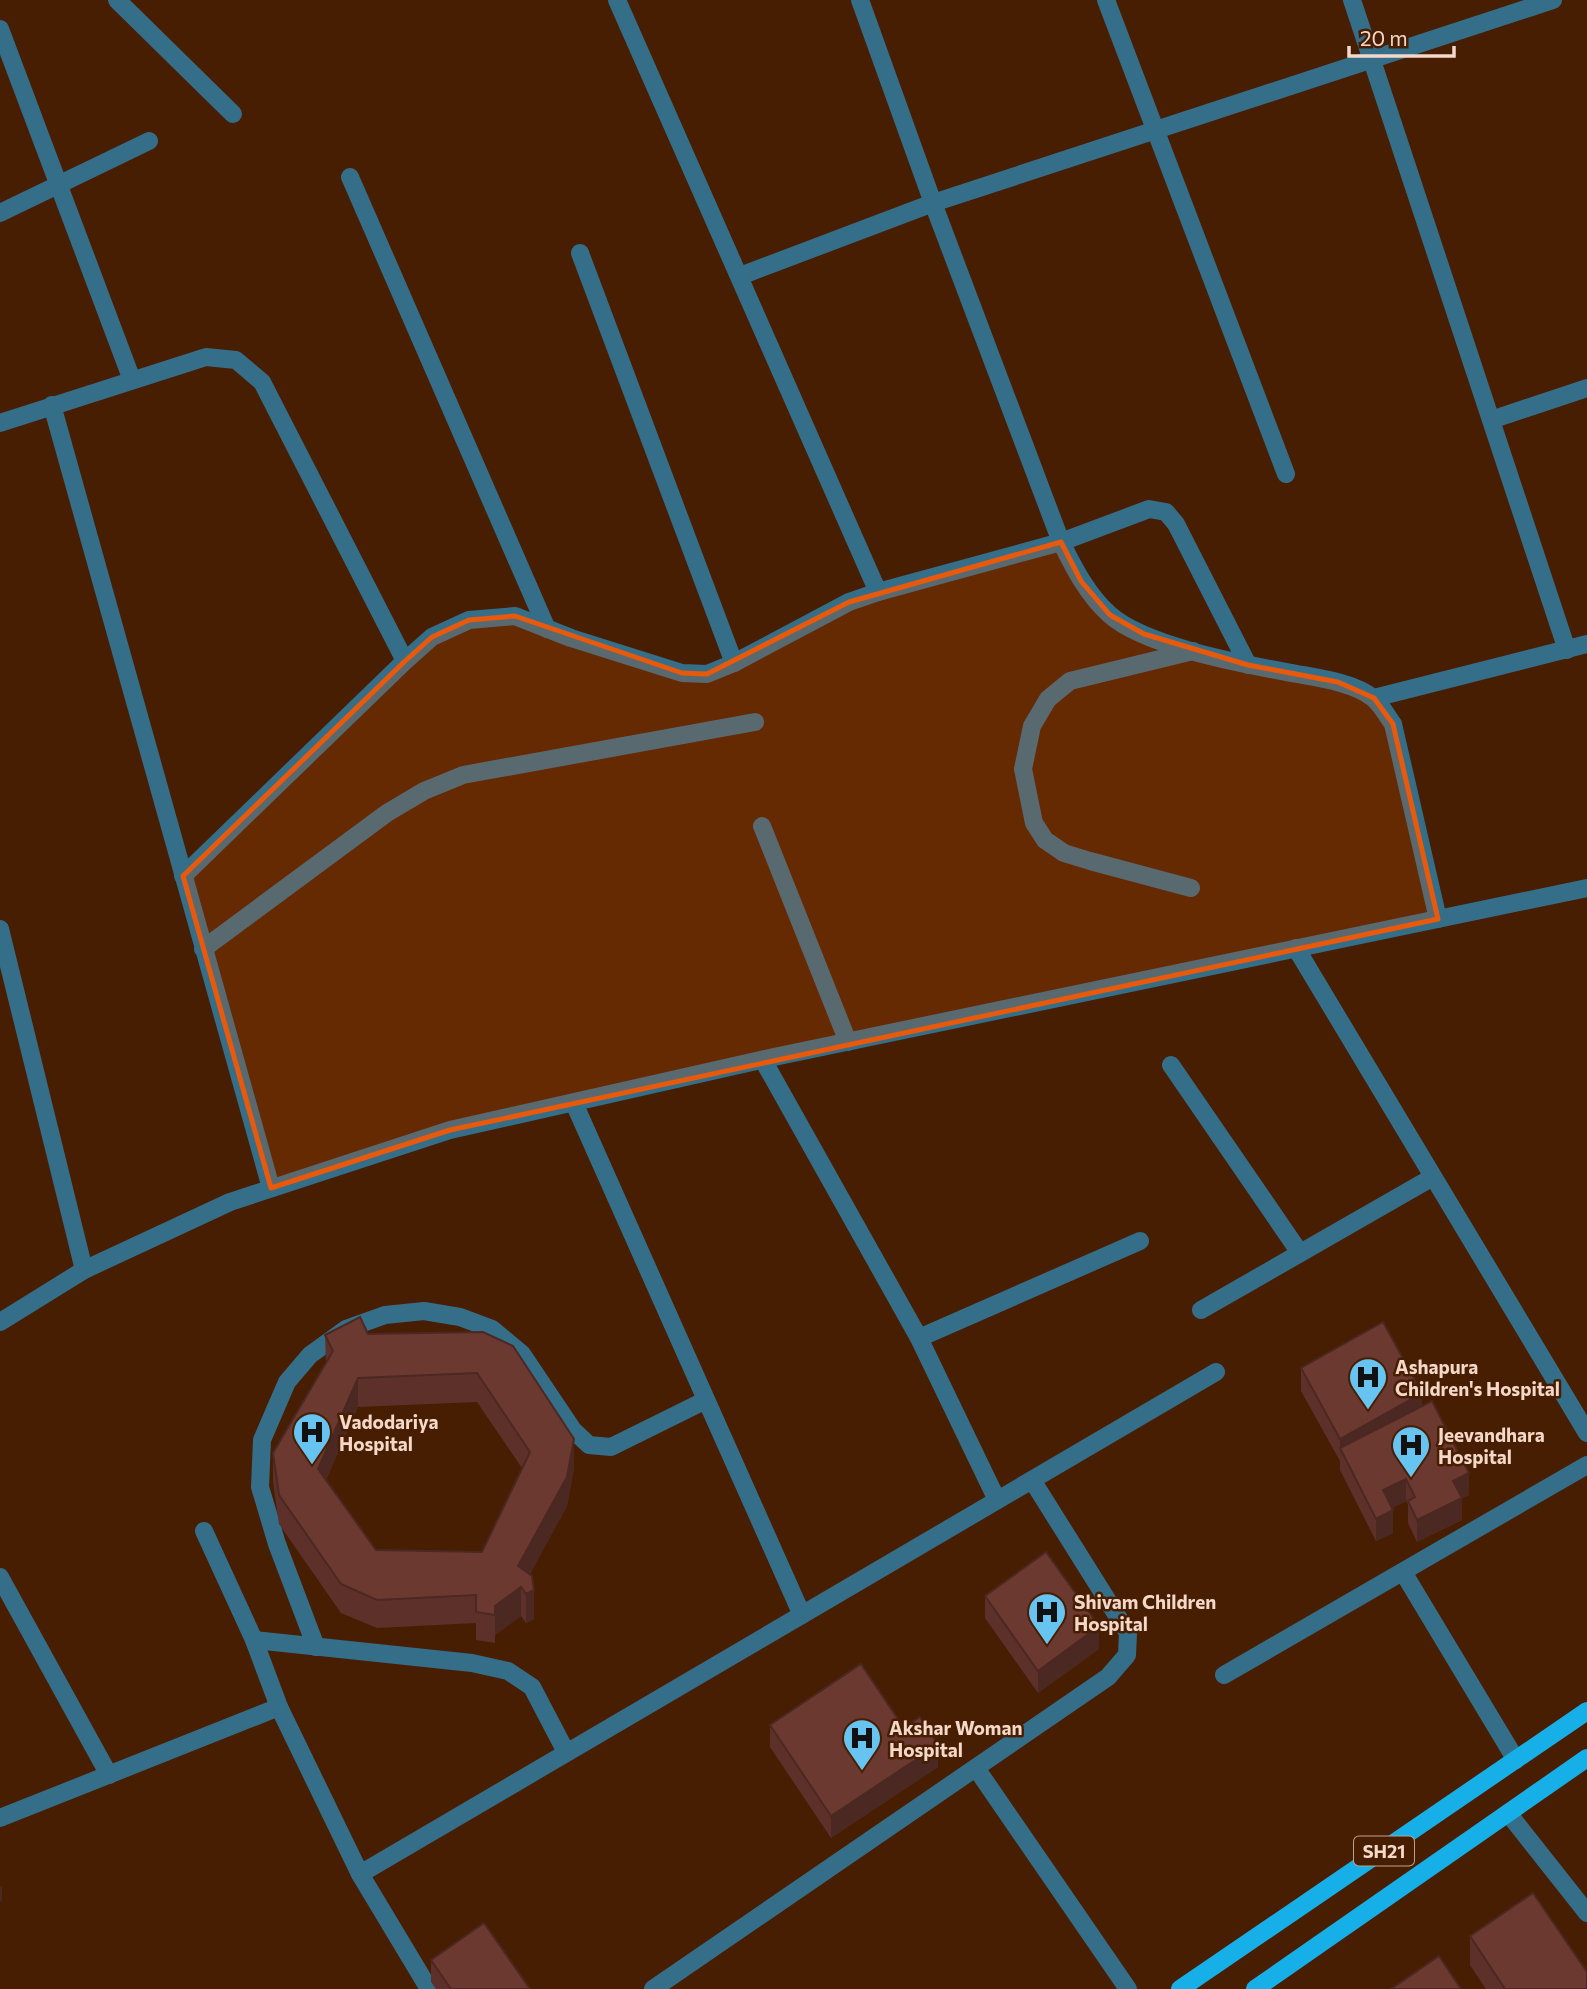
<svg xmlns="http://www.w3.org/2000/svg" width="1587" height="1989" viewBox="0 0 1587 1989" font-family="Commissioner,sans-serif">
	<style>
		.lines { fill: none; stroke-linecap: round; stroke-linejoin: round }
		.minor { stroke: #356e89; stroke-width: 18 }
		.major { stroke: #17afe7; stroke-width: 18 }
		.wall { fill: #5d312a; fill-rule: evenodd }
		.shaded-wall { fill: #4c2822 }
		.building { fill: #6c3931; stroke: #4c2822; stroke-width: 2; fill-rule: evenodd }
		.marked { fill: #e8590c; fill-opacity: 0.2; stroke: #e8590c; stroke-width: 5; stroke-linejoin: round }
		.labels { text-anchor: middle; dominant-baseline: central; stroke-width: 5; stroke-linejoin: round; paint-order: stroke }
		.shield { fill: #471e02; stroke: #c0a08d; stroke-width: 2 }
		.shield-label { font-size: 18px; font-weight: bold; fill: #f4d8c9 }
		.poi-label { font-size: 19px; font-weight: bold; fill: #f4d8c9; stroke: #471e02; text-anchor: start }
	</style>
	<rect width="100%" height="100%" fill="#471e02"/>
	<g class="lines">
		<g class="minor">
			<polyline points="117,0 233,114"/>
			<polyline points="617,0 878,592"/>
			<path d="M860,0L933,203L1061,542C1074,568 1087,594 1109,614C1145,647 1248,665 1297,674C1319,678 1355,683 1373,698C1381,704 1387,716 1393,724L1438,919"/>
			<polyline points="1106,0 1286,474"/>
			<polyline points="1352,0 1567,650"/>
			<polyline points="0,29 132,380"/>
			<polyline points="350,177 547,629"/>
			<polyline points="0,213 149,141"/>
			<polyline points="580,253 734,663"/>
			<polyline points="740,276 933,203 1553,0"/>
			<polyline points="52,405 271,1188"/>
			<polyline points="1491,420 1587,388"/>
			<polyline points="0,423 206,357 236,360 262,382 405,661"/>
			<polyline points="1374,698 1587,644"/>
			<polyline points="762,826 848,1042"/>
			<polyline points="183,876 405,661 432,637 469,620 515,616 571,638 682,673 707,674 734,663 849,602 878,592 1061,542 1149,509 1166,512 1176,524 1248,665"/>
			<polyline points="1191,888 1090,861 1064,853 1045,840 1034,823 1023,769 1032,726 1048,699 1070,681 1193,651"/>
			<polyline points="0,929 84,1270"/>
			<polyline points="1296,948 1587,1433"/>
			<polyline points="203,949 387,813 424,791 463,775 755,722"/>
			<polyline points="763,1060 919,1338 997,1500"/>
			<polyline points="1171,1065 1300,1253"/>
			<polyline points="574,1103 802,1615"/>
			<polyline points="1201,1310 1433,1177"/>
			<polyline points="0,1322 84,1270 230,1202 450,1130 774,1057 1587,888"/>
			<polyline points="919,1338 1140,1241"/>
			<polyline points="204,1531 254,1640 279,1707 360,1874 429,1989"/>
			<polyline points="1403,1572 1516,1760"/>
			<polyline points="0,1577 109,1775"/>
			<polyline points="254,1640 472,1663 508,1671 532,1687 566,1752"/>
			<polyline points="316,1647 277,1544 260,1487 262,1440 287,1382 310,1355 346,1329 385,1315 424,1311 460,1317 492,1329 522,1354 573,1430 589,1445 611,1447 706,1400"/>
			<polyline points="1224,1675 1587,1465"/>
			<polyline points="976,1768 1128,1989"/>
			<polyline points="1508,1813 1587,1913"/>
			<polyline points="0,1818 279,1707"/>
			<polyline points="360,1874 1216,1372"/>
			<polyline points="653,1989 1108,1677 1127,1655 1128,1633 1032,1480"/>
		</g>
		<g class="major">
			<polyline points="1180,1989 1587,1711"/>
			<polyline points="1255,1989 1587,1758"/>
		</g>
	</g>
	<g class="wall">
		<path d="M483,1332L574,1468L567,1506L530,1574L534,1619L526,1623L521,1616L495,1635V1643L476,1640V1623L377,1628L341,1613L279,1524L273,1482V1453L326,1365L325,1335ZM477,1402L522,1468L482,1552L376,1550L326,1480L358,1407Z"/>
		<polygon points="1301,1368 1422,1406 1469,1495 1462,1498 1462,1520 1417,1542 1408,1523 1408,1504 1406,1501 1392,1508 1393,1533 1376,1541 1340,1470 1340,1461 1301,1391"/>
		<polygon points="985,1596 1099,1649 1038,1693 985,1618"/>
		<polygon points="770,1725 904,1728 938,1767 831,1838 770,1747"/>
		<polygon points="1470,1936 1587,1989 1486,1989 1470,1965"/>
		<polygon points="431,1960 530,1989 436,1989 431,1982"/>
	</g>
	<g class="shaded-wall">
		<polygon points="358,1378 358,1407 318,1498 318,1469"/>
		<polygon points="1422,1393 1422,1415 1340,1448 1340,1461 1340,1439"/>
		<polygon points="574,1439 574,1468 567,1506 522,1589 521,1587 521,1616 495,1635 495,1606 518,1566"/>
		<polygon points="1469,1473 1469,1495 1462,1498 1462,1520 1417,1542 1417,1520 1453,1481"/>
		<polygon points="1406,1479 1406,1501 1383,1512 1383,1490"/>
		<polygon points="1393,1510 1393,1533 1376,1541 1376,1519"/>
		<polygon points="534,1590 534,1619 526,1623 526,1594"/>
		<polygon points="1099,1626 1099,1649 1038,1693 1038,1671"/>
		<polygon points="938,1745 938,1767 831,1838 831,1816"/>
		<polygon points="2,1886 2,1901 0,1902 0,1887"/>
	</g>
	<g class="building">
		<path d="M360,1317L368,1334L483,1332L513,1346L574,1439L567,1477L518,1566L532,1576L534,1590L526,1594L521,1587L495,1606V1615L476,1612V1595L377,1600L341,1584L279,1495L273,1453L333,1351L325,1335ZM477,1373L530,1452L482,1552L376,1550L318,1469L358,1378Z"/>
		<polygon points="1383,1322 1422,1393 1340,1439 1301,1368"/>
		<polygon points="1432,1401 1469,1473 1453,1481 1462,1498 1417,1520 1408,1501 1415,1497 1406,1479 1383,1490 1393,1510 1376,1519 1340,1448"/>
		<polygon points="1046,1552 1099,1626 1038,1671 985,1596"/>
		<polygon points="861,1664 904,1728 920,1717 938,1745 831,1816 770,1725"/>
		<polygon points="1533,1893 1587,1972 1587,1989 1505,1989 1470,1936"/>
		<polygon points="484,1923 530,1989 451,1989 431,1960"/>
		<polygon points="1439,1956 1461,1989 1391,1989"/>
	</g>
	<path class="marked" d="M1061,542L1081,581L1110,615L1144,634L1248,665L1338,682L1374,698L1393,724L1438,919L450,1130L271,1188L183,876L405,661L432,637L469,620L515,616L682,673L707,674L849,602Z"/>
	<defs>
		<symbol id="hospital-pin" viewBox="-11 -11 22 30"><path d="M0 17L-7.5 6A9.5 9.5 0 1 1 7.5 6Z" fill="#67c4f0" stroke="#471e02"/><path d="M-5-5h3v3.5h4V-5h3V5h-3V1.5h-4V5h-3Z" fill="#111"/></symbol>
	</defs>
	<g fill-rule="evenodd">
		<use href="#hospital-pin" x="1346" y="1355" width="44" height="60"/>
		<use href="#hospital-pin" x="290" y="1410" width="44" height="60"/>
		<use href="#hospital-pin" x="1389" y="1423" width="44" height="60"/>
		<use href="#hospital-pin" x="1025" y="1590" width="44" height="60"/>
		<use href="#hospital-pin" x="840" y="1716" width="44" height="60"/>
	</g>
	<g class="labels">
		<rect class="shield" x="1354" y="1836.5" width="60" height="29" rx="5"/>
		<g class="shield-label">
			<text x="1384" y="1851">SH21</text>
		</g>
		<g class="poi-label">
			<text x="1395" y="1366">Ashapura<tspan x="1395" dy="22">Children's Hospital</tspan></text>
			<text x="339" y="1421">Vadodariya<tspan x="339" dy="22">Hospital</tspan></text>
			<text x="1438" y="1434">Jeevandhara<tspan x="1438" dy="22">Hospital</tspan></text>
			<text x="1074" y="1601">Shivam Children<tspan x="1074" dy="22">Hospital</tspan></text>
			<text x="889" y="1727">Akshar Woman<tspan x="889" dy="22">Hospital</tspan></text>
		</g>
	</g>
	<path d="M1349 46v10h105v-10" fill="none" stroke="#f4d8c9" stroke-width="3.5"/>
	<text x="1360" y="46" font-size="21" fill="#f4d8c9" stroke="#471e02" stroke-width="5" paint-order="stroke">20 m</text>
</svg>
